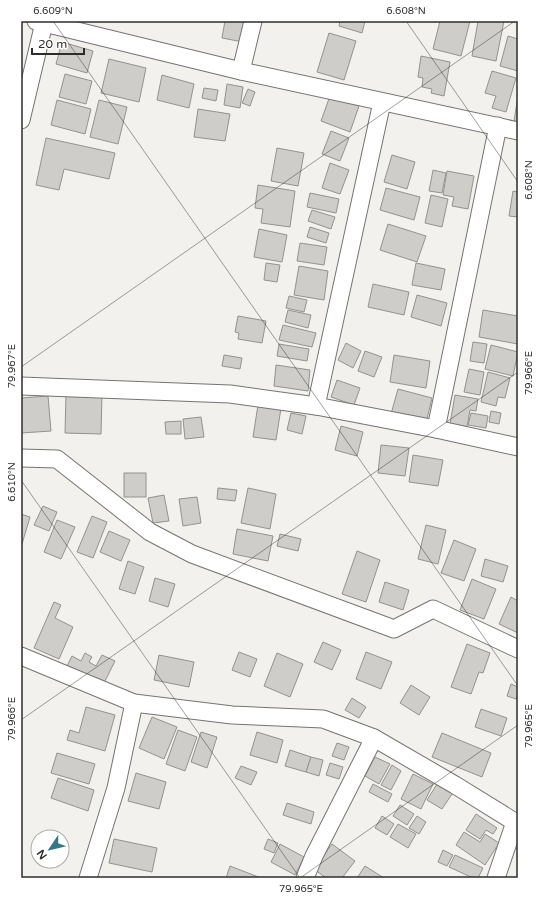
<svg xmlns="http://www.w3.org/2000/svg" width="539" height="899" viewBox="0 0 539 899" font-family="'Varela Round',sans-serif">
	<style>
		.building { fill: #cfcdca; stroke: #94928f }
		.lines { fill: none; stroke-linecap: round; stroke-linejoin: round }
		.minor-casing { stroke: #757471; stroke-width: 19 }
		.minor { stroke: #fff; stroke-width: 17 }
		.ticks { fill: none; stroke: #2d2d2b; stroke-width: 1; stroke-opacity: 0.45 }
		.neatline { fill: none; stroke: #2d2d2b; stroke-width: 1.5 }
		.ticks-label { font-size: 10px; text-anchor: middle; fill: #2d2d2b }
	</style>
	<rect width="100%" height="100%" fill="#f2f1ed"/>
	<g class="building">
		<polygon points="225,21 248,21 243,42 222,38"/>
		<polygon points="340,21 365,21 362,33 339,26"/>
		<polygon points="440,21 470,21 461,56 433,49"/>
		<polygon points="478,21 504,21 496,61 472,56"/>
		<polygon points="329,33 356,41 344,80 317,72"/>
		<polygon points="508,36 518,39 518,71 500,66"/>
		<polygon points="62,42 93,51 87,73 56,64"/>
		<polygon points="421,56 450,62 444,96 431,93 432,89 422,87 423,78 418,77"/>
		<polygon points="109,59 146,68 139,102 101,93"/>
		<polygon points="492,71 516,78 506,112 492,108 496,96 485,93"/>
		<polygon points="65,74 92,81 86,104 59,97"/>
		<polygon points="162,75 194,84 189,108 157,100"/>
		<polygon points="227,84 243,87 240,108 224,105"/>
		<polygon points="204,88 218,90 216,101 202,98"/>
		<polygon points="248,89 255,92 250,106 242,103"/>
		<polygon points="330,96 359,106 350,132 321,121"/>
		<polygon points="57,100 91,109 85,134 51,125"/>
		<polygon points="99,100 127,107 118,144 90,137"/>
		<polygon points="517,102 518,103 518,122 514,121"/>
		<polygon points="198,109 230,114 225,141 194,137"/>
		<polygon points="331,131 349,138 340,161 322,154"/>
		<polygon points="46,138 115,153 109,179 64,169 59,190 36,185"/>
		<polygon points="277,148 304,153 298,186 271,181"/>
		<polygon points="392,155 415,162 407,189 384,182"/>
		<polygon points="330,163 349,170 340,194 322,188"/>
		<polygon points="433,170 446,173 442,193 429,191"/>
		<polygon points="447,171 474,176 468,209 452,206 454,197 443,195"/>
		<polygon points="258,185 295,191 290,227 261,223 263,209 255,208"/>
		<polygon points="386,188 420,197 414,220 380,210"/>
		<polygon points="513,191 518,192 518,217 509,216"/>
		<polygon points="310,193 339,199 336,213 307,207"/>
		<polygon points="431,195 448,199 442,227 425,223"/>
		<polygon points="312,210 335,217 331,229 308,221"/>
		<polygon points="388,224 426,236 417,262 380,250"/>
		<polygon points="310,227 329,233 326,243 307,237"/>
		<polygon points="259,229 287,235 282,262 254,257"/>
		<polygon points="300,243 327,247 324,265 297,261"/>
		<polygon points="266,263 280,265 277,282 264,280"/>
		<polygon points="416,263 445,269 441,290 412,285"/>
		<polygon points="299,266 328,271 324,300 294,295"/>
		<polygon points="373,284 409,292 404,315 368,307"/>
		<polygon points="417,295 447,303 441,326 411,317"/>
		<polygon points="289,296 307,300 304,312 286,308"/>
		<polygon points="288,310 311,315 308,328 285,322"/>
		<polygon points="483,310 518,316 518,344 479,337"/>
		<polygon points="238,316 266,321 262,343 238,339 239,333 235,332"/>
		<polygon points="283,325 316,333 312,347 279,340"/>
		<polygon points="473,342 487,344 484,363 470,361"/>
		<polygon points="346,343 361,351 353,368 338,360"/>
		<polygon points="279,344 309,349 307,361 277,356"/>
		<polygon points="491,345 518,352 513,376 485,369"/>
		<polygon points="365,351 382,357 374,377 358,371"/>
		<polygon points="224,355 242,358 240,369 222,366"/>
		<polygon points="394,355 430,361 426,388 390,382"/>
		<polygon points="276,365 310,370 308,391 274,386"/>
		<polygon points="469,369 484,372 480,395 464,392"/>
		<polygon points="488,372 510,378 505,398 498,397 496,406 481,402"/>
		<polygon points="337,380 360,388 354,405 331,397"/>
		<polygon points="398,389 432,398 426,423 391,414"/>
		<polygon points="66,394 102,395 101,434 65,433"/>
		<polygon points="455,395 478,399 476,411 470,410 467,427 450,424"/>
		<polygon points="48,396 51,431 21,433 21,398"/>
		<polygon points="258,405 281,408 276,440 253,437"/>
		<polygon points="491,411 501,413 499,424 489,422"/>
		<polygon points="291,413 306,416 302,434 287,430"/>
		<polygon points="471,413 488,416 486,428 468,425"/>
		<polygon points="201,417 204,437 185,439 183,419"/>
		<polygon points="181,421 181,434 166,434 165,422"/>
		<polygon points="341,426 363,432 357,456 335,450"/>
		<polygon points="381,445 409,448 405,476 378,473"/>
		<polygon points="413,455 443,460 438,486 409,482"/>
		<rect x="124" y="473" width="22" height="24"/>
		<polygon points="218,488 237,490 235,501 217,499"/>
		<polygon points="248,488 276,494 270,529 241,523"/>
		<polygon points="164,495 169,521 153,523 148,498"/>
		<polygon points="197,497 201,523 183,526 179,499"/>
		<polygon points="43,506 57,512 49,531 34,525"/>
		<polygon points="21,514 30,517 22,544 21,544"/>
		<polygon points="92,516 107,522 93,558 77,552"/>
		<polygon points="57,520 75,527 61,559 44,552"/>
		<polygon points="426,525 446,530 438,564 418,559"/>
		<polygon points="237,529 273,536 268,561 233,554"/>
		<polygon points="109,531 130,540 121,561 100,552"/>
		<polygon points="280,534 301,539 298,551 277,546"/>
		<polygon points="454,540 476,549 464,581 441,573"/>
		<polygon points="357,551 380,560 366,602 342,594"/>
		<polygon points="485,559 508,566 503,582 481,576"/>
		<polygon points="128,561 144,567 135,594 119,589"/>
		<polygon points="155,578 175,584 168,607 149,601"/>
		<polygon points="472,579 496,589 484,619 460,610"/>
		<polygon points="385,582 409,590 403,610 379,602"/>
		<polygon points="511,597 518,601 518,633 499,624"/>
		<polygon points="54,602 61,605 55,618 73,627 59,659 34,648"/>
		<polygon points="323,642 341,650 332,670 314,662"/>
		<polygon points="467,644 490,653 483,673 479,672 471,694 451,687"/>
		<polygon points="239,652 257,659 250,677 232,670"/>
		<polygon points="366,652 392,662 381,689 356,679"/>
		<polygon points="85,653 92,657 89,662 96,666 102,655 115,661 103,685 67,666 72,656 81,661"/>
		<polygon points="277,653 303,664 290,697 264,686"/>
		<polygon points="159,655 194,662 189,687 154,680"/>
		<polygon points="511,684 518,687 518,694 516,699 507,696"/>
		<polygon points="411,685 430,697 419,715 400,703"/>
		<polygon points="352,698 366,707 359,718 345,710"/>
		<polygon points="86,707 115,715 105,751 67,740 70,730 79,733"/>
		<polygon points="481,709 507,718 501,736 475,727"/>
		<polygon points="152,717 177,727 164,759 139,748"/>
		<polygon points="178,730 197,737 185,771 166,764"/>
		<polygon points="201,732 217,737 207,768 191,762"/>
		<polygon points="257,732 283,740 277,763 250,755"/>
		<polygon points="442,733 491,753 482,777 432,757"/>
		<polygon points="337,743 349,747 344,760 332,756"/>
		<polygon points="290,750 311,757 306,772 285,766"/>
		<polygon points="57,753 95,764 89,784 51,773"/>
		<polygon points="311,757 323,760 319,776 306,772"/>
		<polygon points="375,757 390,764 379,784 365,776"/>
		<polygon points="330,763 343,767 339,779 326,775"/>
		<polygon points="392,765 401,771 391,790 381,785"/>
		<polygon points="241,766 257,772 251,785 235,778"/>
		<polygon points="136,773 166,782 159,809 128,801"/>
		<polygon points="413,774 433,784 421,809 401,799"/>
		<polygon points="58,778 94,790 88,811 51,798"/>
		<polygon points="439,781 454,791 442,809 427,800"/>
		<polygon points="373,784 392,794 388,802 369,792"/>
		<polygon points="287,803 314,812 311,824 283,815"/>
		<polygon points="400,805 414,814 407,825 393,816"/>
		<polygon points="476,814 497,828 493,834 486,830 480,839 466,830"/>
		<polygon points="382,816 394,824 387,835 375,828"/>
		<polygon points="417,816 426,822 419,834 409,828"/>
		<polygon points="398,824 416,834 408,848 390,837"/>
		<polygon points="464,832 480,842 485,834 499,843 485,865 456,845"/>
		<polygon points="114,839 157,848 152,872 109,863"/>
		<polygon points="268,839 278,843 274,853 264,849"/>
		<polygon points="280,844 304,857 295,875 271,862"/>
		<polygon points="332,844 355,861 342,878 326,878 314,869"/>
		<polygon points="443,850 453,855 447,866 438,862"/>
		<polygon points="455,855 483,868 478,878 473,878 449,867"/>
		<polygon points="230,866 261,878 226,878"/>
		<polygon points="365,866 384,878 357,878"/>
	</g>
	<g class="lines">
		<defs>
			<g id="minor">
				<polyline points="36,21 241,71 518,131"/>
				<polyline points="241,71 253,21"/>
				<polyline points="21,120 44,23"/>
				<polyline points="21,386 230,394 316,406 436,429 518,447"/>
				<polyline points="316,406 382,102"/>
				<polyline points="436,429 498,126"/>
				<polyline points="21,458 57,459 150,532 192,554 394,629 433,609 518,649"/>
				<polyline points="21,656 134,703 232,715 323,719 374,738 455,785 518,824"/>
				<polyline points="88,878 116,788 134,703"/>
				<polyline points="305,878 314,856 374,738"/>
				<polyline points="496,878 515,822"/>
			</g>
		</defs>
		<use href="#minor" class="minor-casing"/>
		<use href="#minor" class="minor"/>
	</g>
	<path class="ticks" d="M53,21L518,686M406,21L518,182M21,367L515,21M21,480L300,878M21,720L518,372M300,878L518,725"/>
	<rect width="539" height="899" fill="none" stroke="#ffffff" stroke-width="44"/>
	<g transform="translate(50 849) rotate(235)"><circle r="19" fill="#ffffff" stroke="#ababaa"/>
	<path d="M0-3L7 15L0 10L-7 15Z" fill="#357789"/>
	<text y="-6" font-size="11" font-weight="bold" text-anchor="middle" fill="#2d2d2b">N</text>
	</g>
	<path d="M32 48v6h52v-6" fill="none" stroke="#2d2d2b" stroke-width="2"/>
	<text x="38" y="48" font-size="12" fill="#2d2d2b" stroke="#ffffff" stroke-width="3" paint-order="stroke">20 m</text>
	<rect x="22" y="22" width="495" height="855" class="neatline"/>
	<g class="ticks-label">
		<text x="53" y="14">6.609°N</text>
		<text x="406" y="14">6.608°N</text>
		<text transform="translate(528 180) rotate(-90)" y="4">6.608°N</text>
		<text transform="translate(11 366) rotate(-90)" y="4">79.967°E</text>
		<text transform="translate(528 373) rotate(-90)" y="4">79.966°E</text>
		<text transform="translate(11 482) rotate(-90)" y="4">6.610°N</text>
		<text transform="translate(11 719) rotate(-90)" y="4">79.966°E</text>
		<text transform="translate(528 726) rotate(-90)" y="4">79.965°E</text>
		<text x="301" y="892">79.965°E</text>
	</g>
</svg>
